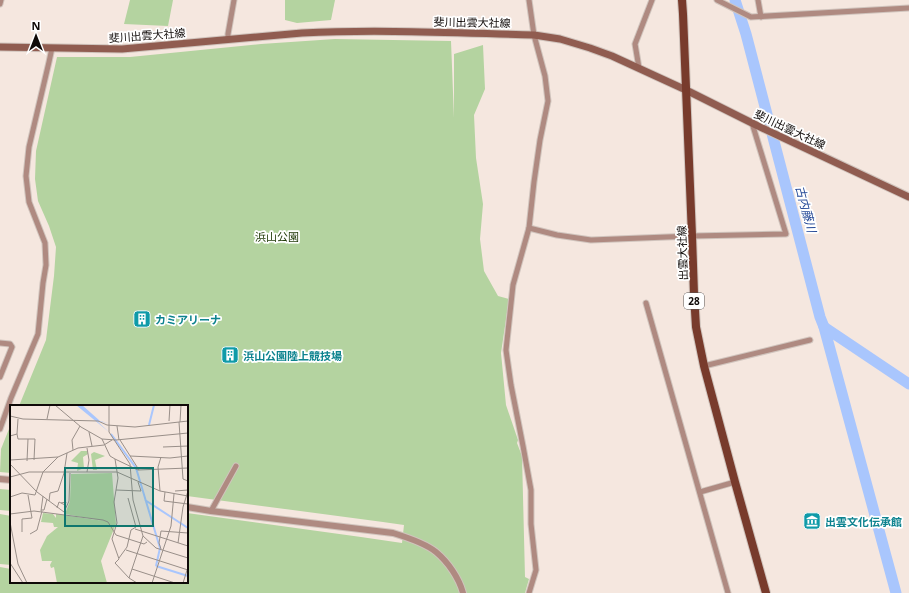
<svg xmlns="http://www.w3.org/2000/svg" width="909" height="593" viewBox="0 0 909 593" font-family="'Noto Sans','Noto Sans JP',sans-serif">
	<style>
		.green { fill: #b4d3a0 }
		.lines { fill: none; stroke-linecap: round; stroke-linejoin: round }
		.river { stroke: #a9c6fd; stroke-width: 11 }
		.minor-casing { stroke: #d0c4bd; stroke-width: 7 }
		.tertiary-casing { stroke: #d0c4bd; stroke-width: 8 }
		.secondary-casing { stroke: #d0c4bd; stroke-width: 9 }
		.primary-casing { stroke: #d0c4bd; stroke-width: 10 }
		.minor { stroke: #af8a81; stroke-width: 5 }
		.tertiary { stroke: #af8a81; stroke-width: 6 }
		.secondary { stroke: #905c50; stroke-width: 7 }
		.primary { stroke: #783b2c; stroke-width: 8 }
		.labels { text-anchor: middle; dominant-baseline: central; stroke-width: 3.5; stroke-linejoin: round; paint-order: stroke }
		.shield { fill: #fff; stroke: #575452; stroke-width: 1 }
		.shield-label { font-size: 10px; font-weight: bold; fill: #0f0a08 }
		.street-label { font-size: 11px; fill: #0f0a08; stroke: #fff }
		.park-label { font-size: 11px; fill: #203a08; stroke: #fff }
		.culture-label { font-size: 11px; font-weight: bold; fill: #0d838f; stroke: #fff; text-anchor: start }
		.water-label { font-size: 12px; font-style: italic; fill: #254997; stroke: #fff }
		.inset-river { fill: none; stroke: #a9c6fd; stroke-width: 2 }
		.inset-road { fill: none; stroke: #998f89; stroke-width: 1 }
		.view { fill: #0f766e; fill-opacity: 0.15; stroke: #0f766e; stroke-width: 2 }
		.inset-edge { fill: none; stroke: #0f0a08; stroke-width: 2 }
	</style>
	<rect width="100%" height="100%" fill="#f5e7df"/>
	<g class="green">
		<polygon points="130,0 173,0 168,26 124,24"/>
		<polygon points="285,0 335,0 331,20 297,23 285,20"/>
		<polygon points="335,39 451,41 454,118 454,54 483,45 485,89 474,115 476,158 483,204 480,239 484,271 498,296 509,299 501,353 506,405 518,440 517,443 522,456 525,577 529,579 525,593 0,593 0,567 11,569 11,582 187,582 187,513 361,537 402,543 404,525 383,522 187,496 187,406 19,406 46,340 54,276 56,247 49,226 38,201 35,179 36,151 57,57 130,57 261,44"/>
		<polygon points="11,424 11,473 0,472 1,449"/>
		<polygon points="0,489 11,490 11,511 0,510"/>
		<polygon points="0,514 11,516 11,565 0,564"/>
	</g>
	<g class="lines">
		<g class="river">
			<polyline points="735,0 746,34 820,317 824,327 896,593"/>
			<polyline points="824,327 909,384"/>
		</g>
		<defs>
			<g id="minor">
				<polyline points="717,0 751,17 909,8"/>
				<polyline points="758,0 761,17"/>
				<polyline points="0,4 1,0"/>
				<polyline points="228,40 228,34 234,0"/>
				<polyline points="639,68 635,44 652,0"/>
				<polyline points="529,228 557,235 591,240 692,236 786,234 752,123"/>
				<polyline points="646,303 728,593"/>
				<polyline points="0,343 10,344 12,347 0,377"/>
				<polyline points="704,366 810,340"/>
				<polyline points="0,429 11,398 38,334 43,283 46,265 45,243 29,202 26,176 29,147 49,62 52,48"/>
				<polyline points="700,492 735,482"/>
				<polyline points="211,511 236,466"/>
				<polyline points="529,593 536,570 531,524 531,490 523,446 511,385 506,350 513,285 529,228 534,182 540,140 548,101 545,76 534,35 529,0"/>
			</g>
			<g id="tertiary">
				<polyline points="0,479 11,480"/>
				<path d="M187,507L211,511L393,533C406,537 425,543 436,552C448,562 459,578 463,593"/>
			</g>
			<path id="secondary" d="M0,47L122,49L302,33C379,29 456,33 534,35L560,39L590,48L612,56L686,90L756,125L909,197"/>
			<polyline id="primary" points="682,0 683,14 692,236 694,294 696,327 704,366 735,482 766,593"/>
		</defs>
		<use href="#minor" class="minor-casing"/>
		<use href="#tertiary" class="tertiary-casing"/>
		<use href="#secondary" class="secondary-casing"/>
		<use href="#primary" class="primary-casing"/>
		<use href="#minor" class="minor"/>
		<use href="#tertiary" class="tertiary"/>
		<use href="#secondary" class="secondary"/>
		<use href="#primary" class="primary"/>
	</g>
	<defs>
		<symbol id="building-square" viewBox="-11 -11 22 22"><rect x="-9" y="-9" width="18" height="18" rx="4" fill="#0f9aa8" stroke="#fff"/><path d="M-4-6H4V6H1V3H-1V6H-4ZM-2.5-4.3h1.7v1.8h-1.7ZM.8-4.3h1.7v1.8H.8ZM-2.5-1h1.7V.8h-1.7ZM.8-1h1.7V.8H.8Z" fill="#fff"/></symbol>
		<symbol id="museum-square" viewBox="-11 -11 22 22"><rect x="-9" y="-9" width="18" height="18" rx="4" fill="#0f9aa8" stroke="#fff"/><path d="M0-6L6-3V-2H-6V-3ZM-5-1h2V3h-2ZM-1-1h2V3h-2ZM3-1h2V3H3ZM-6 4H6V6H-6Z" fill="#fff"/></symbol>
	</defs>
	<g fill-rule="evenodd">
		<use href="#building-square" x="132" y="309" width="20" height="20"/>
		<use href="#building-square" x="220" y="345" width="20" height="20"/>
		<use href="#museum-square" x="802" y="511" width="20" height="20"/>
	</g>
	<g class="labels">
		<rect class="shield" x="684" y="293" width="20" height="16" rx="3"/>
		<g class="shield-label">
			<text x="694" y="301">28</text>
		</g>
		<g class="street-label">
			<text transform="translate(472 22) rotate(1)">斐川出雲大社線</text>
			<text transform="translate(147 35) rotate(-4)">斐川出雲大社線</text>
			<text transform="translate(790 129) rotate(25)">斐川出雲大社線</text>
			<text transform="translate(682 253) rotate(-92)">出雲大社線</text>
		</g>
		<g class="park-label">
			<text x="277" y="236">浜山公園</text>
		</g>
		<g class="culture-label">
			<text x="155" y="319">カミアリーナ</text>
			<text x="243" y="355">浜山公園陸上競技場</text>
			<text x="825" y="521">出雲文化伝承館</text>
		</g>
		<g class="water-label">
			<text transform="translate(806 209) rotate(75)">古内藤川</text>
		</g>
	</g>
	<g transform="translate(10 405)">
		<rect width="178" height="178" fill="#f5e7df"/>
		<path d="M71,46H77L78,49L73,52L74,63L67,66L68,58L61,56ZM84,47L95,51L85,55L87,65H83L81,49ZM102,68L106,119L91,156L97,178H47L44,162L41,163L40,160L42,156H32L30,145L37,131L48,122H44L43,118L31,117L33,108L43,109L46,113V109L94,116L55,109L60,96L61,69Z" fill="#b4d3a0"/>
		<path d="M66,0H72L90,16L98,18L87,16L99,27Z" fill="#a9c6fd"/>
		<path class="inset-river" d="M139,20L144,0M101,29L126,63L150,143L146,161M135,95L178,123M146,161L178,171"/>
		<path class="inset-road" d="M45,0L71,22L92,34L100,51L105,54L108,73L104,97L107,118L102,134L109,154L105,158L119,173L127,178M99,0V27L120,59L123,95L133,131L146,143L178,153M0,11L13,14L88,16L97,20L125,22L178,16M37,14L40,0M159,16L160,0M169,17L173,74L178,76M170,17L171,0M107,21L109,35M79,27L82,41M7,29L8,34H25L24,55M0,31L7,29L8,14M92,34L106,35L178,28M110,35L129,65M153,42L178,41M77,43L79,55L77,67M63,45L62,35L70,21M120,51L160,53L178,51M105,54L128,65L178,63M0,55L48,52L68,43L94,40L102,35M17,56L18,34M0,59L27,87L54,107L59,96L60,68M0,72L19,67H107L150,86L178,91M106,85L131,86L128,77M150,86L148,62L151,52M165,86L178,85M155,87L154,96L178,99M0,92L12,88L25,90L33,67L48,52M39,96L40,88L48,86L54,68L57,48M47,103L49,97L55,100L56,97L51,98M31,105H34L37,94M31,106L33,91M0,109L24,106L93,115L98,117L106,130L134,139L137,137M0,117L8,159L17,178M125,124L178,141M12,127V114L22,113L18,90M20,129L27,125L32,106M168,138L173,102L178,86M151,144L149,138L151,126L178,128M116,145L178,165M109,153L117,142L121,125L126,122L118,93M0,158L13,178M122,164L165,178M119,173L133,131M142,178L161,121L164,89M173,178L178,162"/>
		<path class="view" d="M55,63H143V121H55Z"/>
		<rect width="178" height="178" class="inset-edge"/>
	</g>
	<g transform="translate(36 36)" stroke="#ffffff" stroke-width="3" paint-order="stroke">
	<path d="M0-3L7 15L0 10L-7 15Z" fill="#0f0a08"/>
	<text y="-6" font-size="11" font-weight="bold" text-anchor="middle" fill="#0f0a08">N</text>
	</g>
</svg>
